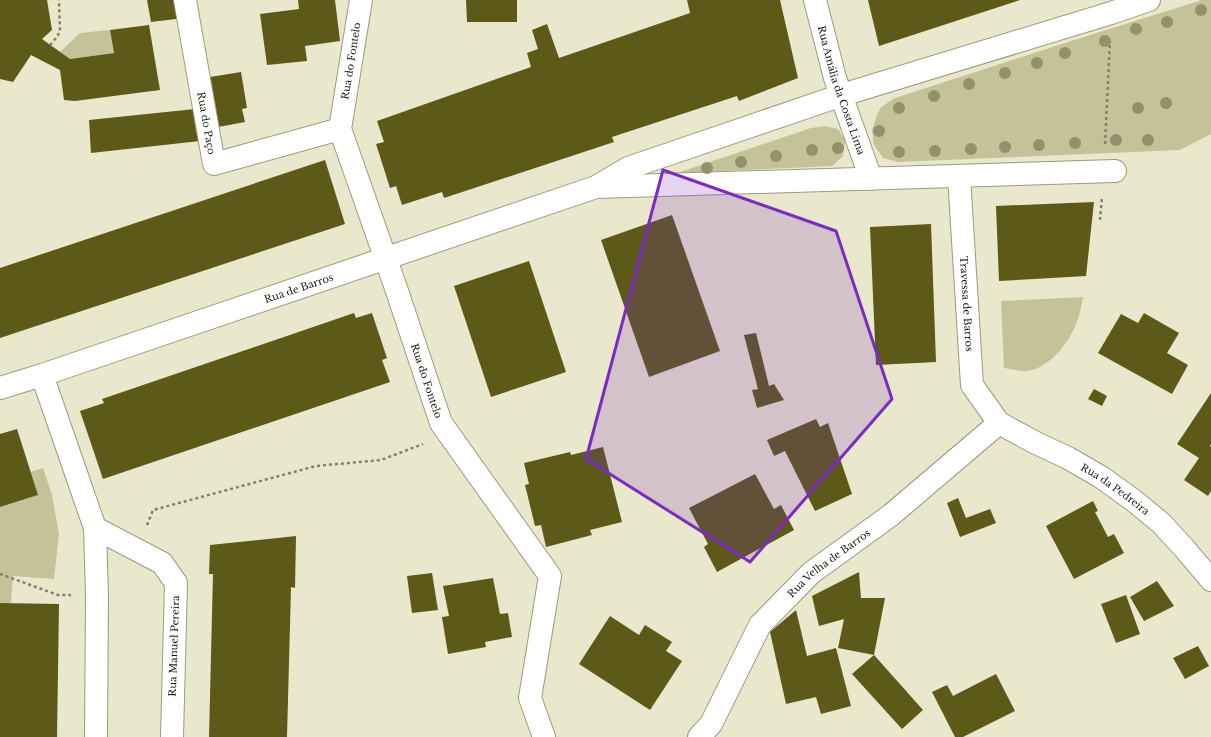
<svg xmlns="http://www.w3.org/2000/svg" width="1211" height="737" viewBox="0 0 1211 737" font-family="'Libre Baskerville',serif">
	<style>
		.green { fill: #c4c299 }
		.building { fill: #5d5918 }
		.lines { fill: none; stroke-linecap: round; stroke-linejoin: round }
		.street-casing { stroke: #9b9a7f; stroke-width: 24 }
		.path { stroke: #81816e; stroke-width: 2.5; stroke-dasharray: 3 3; stroke-linecap: butt }
		.street { stroke: #fff; stroke-width: 22 }
		.tree { fill: #939169 }
		.marked { fill: #7b2cbf; fill-opacity: 0.2; stroke: #7b2cbf; stroke-width: 3; stroke-linejoin: round }
		.labels { text-anchor: middle; dominant-baseline: central; stroke-width: 4; stroke-linejoin: round; paint-order: stroke }
		.street-label { font-size: 10px; fill: #1a1a10; stroke: #fff }
	</style>
	<rect width="100%" height="100%" fill="#e9e8cc"/>
	<g class="green">
		<polygon points="1202,0 1211,0 1211,134 1180,150 898,162 883,158 874,145 872,130 877,115 881,107 895,98 1068,42"/>
		<polygon points="110,30 114,53 70,59 60,52 80,33"/>
		<polygon points="825,126 838,129 845,140 843,156 832,166 677,173 811,128"/>
		<path d="M1083,297C1081,306 1080,315 1076,324C1068,344 1050,367 1028,371C1021,372 1011,369 1004,368L1001,301Z"/>
		<polygon points="43,468 52,495 59,534 54,579 13,576 11,603 0,603 0,507 38,495 31,472"/>
	</g>
	<g class="building">
		<polygon points="0,0 47,0 52,30 42,39 70,59 114,53 110,30 149,25 160,90 75,101 64,100 60,70 31,55 13,82 0,79"/>
		<polygon points="147,0 181,0 184,18 151,22"/>
		<polygon points="298,0 335,0 340,41 305,46 307,61 267,65 260,14 299,9"/>
		<polygon points="466,0 517,0 517,22 467,22"/>
		<polygon points="687,0 780,0 798,78 739,101 737,96 612,137 614,142 444,198 442,192 402,205 396,186 390,188 376,144 384,142 377,121 531,67 527,53 538,49 532,30 547,24 559,58 690,13"/>
		<polygon points="868,0 1020,0 879,46"/>
		<polygon points="241,72 247,108 242,109 245,122 213,128 204,78"/>
		<polygon points="195,109 200,141 91,153 89,120"/>
		<polygon points="325,160 345,224 0,338 0,268"/>
		<polygon points="1094,202 1086,276 999,281 996,206"/>
		<polygon points="672,215 720,351 649,377 601,240"/>
		<polygon points="931,224 936,362 876,365 870,227"/>
		<polygon points="529,261 566,372 491,397 454,286"/>
		<polygon points="354,313 356,318 372,313 387,358 382,360 390,382 103,479 80,411 104,403 102,399"/>
		<polygon points="1144,313 1179,333 1167,353 1188,365 1172,394 1098,353 1121,314 1138,323"/>
		<polygon points="756,333 769,386 774,384 784,400 757,408 752,390 758,389 744,335"/>
		<polygon points="1094,389 1107,396 1102,406 1088,399"/>
		<polygon points="1211,393 1211,444 1210,446 1211,447 1211,491 1208,496 1184,480 1199,458 1177,444"/>
		<polygon points="816,419 820,427 828,423 852,494 815,511 785,451 774,456 767,440"/>
		<polygon points="17,429 38,495 0,507 0,434"/>
		<polygon points="603,447 622,522 590,530 592,535 546,547 541,525 535,526 525,485 529,484 524,463 570,452 571,455"/>
		<polygon points="755,474 774,509 781,505 794,530 717,572 704,547 708,544 689,508"/>
		<polygon points="958,498 966,518 990,509 996,523 960,537 947,503"/>
		<polygon points="1093,501 1098,511 1095,512 1108,537 1114,534 1124,553 1074,579 1046,526"/>
		<polygon points="296,536 295,588 291,587 287,737 209,737 213,574 209,574 210,545"/>
		<polygon points="859,572 861,598 885,598 874,655 923,710 902,729 852,674 874,655 838,648 844,619 819,626 812,596"/>
		<polygon points="432,573 438,610 412,613 407,576"/>
		<polygon points="493,578 500,614 508,613 512,637 485,642 486,647 448,654 442,617 449,616 443,586"/>
		<polygon points="1157,581 1174,606 1144,621 1130,597"/>
		<polygon points="1126,595 1140,634 1116,643 1101,604"/>
		<polygon points="0,603 59,604 57,737 0,737"/>
		<polygon points="796,610 807,656 836,648 851,706 821,714 816,697 786,704 770,632"/>
		<polygon points="610,616 639,635 645,625 672,642 666,651 682,661 650,710 579,664"/>
		<polygon points="1198,646 1209,666 1185,679 1173,658"/>
		<polygon points="996,674 1015,711 963,737 955,737 932,692 947,685 953,696"/>
	</g>
	<g class="lines">
		<defs>
			<g id="street">
				<path id="s1" d="M185,0L214,164L340,129"/>
				<path id="s2" d="M361,0L340,129L396,288L441,423L550,576L530,698L544,737"/>
				<path id="s3" d="M815,0L835,78L871,179"/>
				<path id="s4" d="M959,176L972,385L999,423L1036,443L1068,458L1101,477L1133,500L1161,523L1184,548L1211,580"/>
				<polyline points="597,187 1115,171"/>
				<polyline points="42,375 95,528 97,595 96,737"/>
				<path id="s5" d="M0,388L42,375L596,187L628,168L842,95L1111,13L1149,0"/>
				<polyline points="95,528 162,563 176,583 172,737"/>
				<path id="s6" d="M699,737L711,724L760,625L811,573L891,515L999,423"/>
			</g>
		</defs>
		<use href="#street" class="street-casing"/>
		<g class="path">
			<polyline points="50,45 57,37 60,31 59,0"/>
			<polyline points="1105,144 1110,41"/>
			<polyline points="1100,220 1102,197"/>
			<polyline points="147,525 153,510 316,466 381,460 423,444"/>
			<polyline points="0,574 58,595 71,595"/>
		</g>
		<use href="#street" class="street"/>
	</g>
	<g class="tree">
		<circle cx="1201" cy="10" r="6"/>
		<circle cx="1167" cy="22" r="6"/>
		<circle cx="1136" cy="29" r="6"/>
		<circle cx="1105" cy="41" r="6"/>
		<circle cx="1065" cy="53" r="6"/>
		<circle cx="1037" cy="63" r="6"/>
		<circle cx="1005" cy="73" r="6"/>
		<circle cx="969" cy="84" r="6"/>
		<circle cx="934" cy="96" r="6"/>
		<circle cx="1166" cy="103" r="6"/>
		<circle cx="899" cy="108" r="6"/>
		<circle cx="1138" cy="108" r="6"/>
		<circle cx="879" cy="131" r="6"/>
		<circle cx="1116" cy="140" r="6"/>
		<circle cx="1148" cy="140" r="6"/>
		<circle cx="1075" cy="143" r="6"/>
		<circle cx="1039" cy="145" r="6"/>
		<circle cx="1005" cy="147" r="6"/>
		<circle cx="838" cy="148" r="6"/>
		<circle cx="971" cy="149" r="6"/>
		<circle cx="812" cy="150" r="6"/>
		<circle cx="935" cy="151" r="6"/>
		<circle cx="899" cy="152" r="6"/>
		<circle cx="776" cy="156" r="6"/>
		<circle cx="741" cy="162" r="6"/>
		<circle cx="707" cy="168" r="6"/>
	</g>
	<path class="marked" d="M663,170L836,231L892,399L750,562L586,459Z"/>
	<g class="labels">
		<g class="street-label">
			<text transform="translate(351 61) rotate(-81)">Rua do Fontelo</text>
			<text stroke="none"><textPath href="#s3" startOffset="94">Rua Amália da Costa Lima</textPath></text>
			<text stroke="none"><textPath href="#s1" startOffset="125">Rua do Paço</textPath></text>
			<text stroke="none"><textPath href="#s5" startOffset="315">Rua de Barros</textPath></text>
			<text stroke="none"><textPath href="#s4" startOffset="128">Travessa de Barros</textPath></text>
			<text stroke="none"><textPath href="#s2" startOffset="397">Rua do Fontelo</textPath></text>
			<text stroke="none"><textPath href="#s4" startOffset="390">Rua da Pedreira</textPath></text>
			<text stroke="none"><textPath href="#s6" startOffset="221">Rua Velha de Barros</textPath></text>
			<text transform="translate(174 646) rotate(-88)">Rua Manuel Pereira</text>
		</g>
	</g>
</svg>
